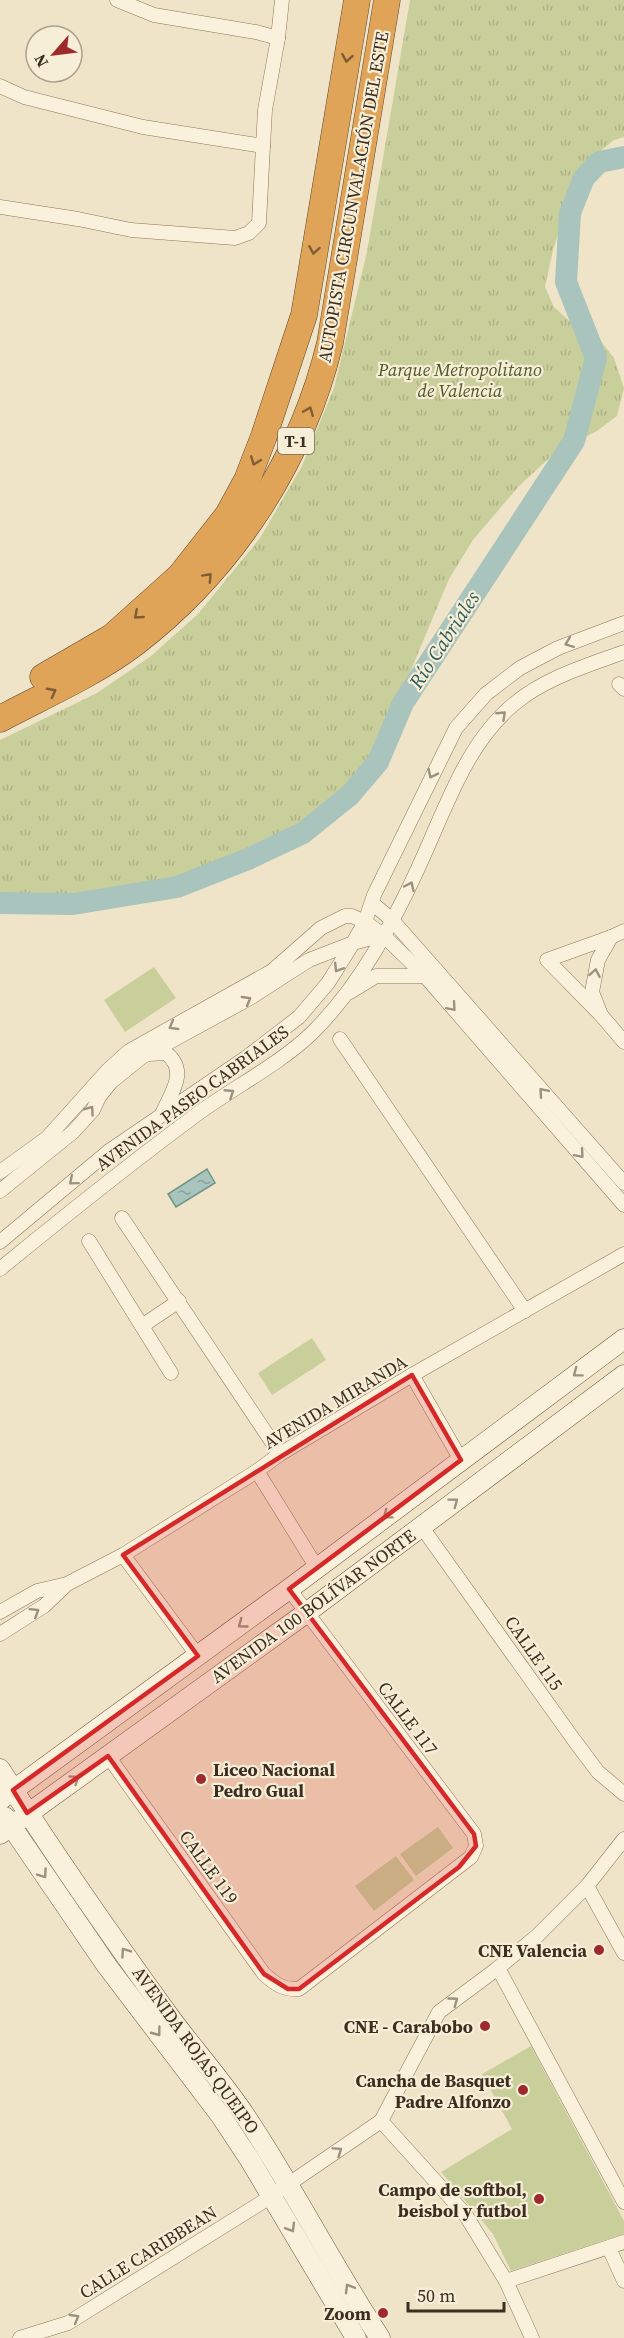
<svg xmlns="http://www.w3.org/2000/svg" width="624" height="2338" viewBox="0 0 624 2338" font-family="'Source Serif 4',serif">
	<style>
		.grass { fill: url(#grass-tufts) }
		.pitch { fill: #c9cf9b }
		.water { fill: url(#water-ripples); stroke: #6f938a; stroke-width: 1.5 }
		.lines { fill: none; stroke-linecap: round; stroke-linejoin: round }
		.river { stroke: #a9c4bc; stroke-width: 22 }
		.street-casing { stroke: #8d765c; stroke-width: 15 }
		.secondary-casing { stroke: #6f573f; stroke-width: 21 }
		.highway-casing { stroke: #5b4430; stroke-width: 27 }
		.street { stroke: #faf1dc; stroke-width: 14 }
		.secondary { stroke: #faf1dc; stroke-width: 20 }
		.highway { stroke: #e0a458; stroke-width: 26 }
		.oneway { stroke: #7e5d36 }
		.oneway2 { stroke: #9c907e }
		.marked { fill: #d62828; fill-opacity: 0.2; stroke: #d62828; stroke-width: 4.5; stroke-linejoin: round }
		.poi-dot { fill: #9e2a2b; stroke: #f7eed8; stroke-width: 2 }
		.labels { text-anchor: middle; dominant-baseline: central; stroke-width: 4.5; stroke-linejoin: round; paint-order: stroke }
		.shield { fill: #f7eed8; stroke: #756857; stroke-width: 1.5 }
		.shield-label { font-size: 16px; font-weight: bold; fill: #3d2e20 }
		.street-label { font-size: 18px; fill: #3d2e20; stroke: #f7eed8 }
		.park-label { font-size: 18px; font-style: italic; fill: #4d5a26; stroke: #f7eed8 }
		.poi-label { font-size: 18px; font-weight: bold; fill: #3d2e20; stroke: #f7eed8; text-anchor: end }
		.water-label { font-size: 20px; font-style: italic; fill: #2f5d5a; stroke: #f7eed8 }
	</style>
	<defs>
		<pattern id="grass-tufts" width="24" height="20" patternUnits="userSpaceOnUse" patternTransform="scale(1.5)"><rect width="24" height="20" fill="#c9cf9b"/><path d="M3 7l-1-3M5 7V3M7 7l1-3M15 17l-1-3M17 17v-4M19 17l1-3" fill="none" stroke="#aeb285"/></pattern>
		<pattern id="water-ripples" width="26" height="14" patternUnits="userSpaceOnUse" patternTransform="scale(1.5)"><rect width="26" height="14" fill="#a9c4bc"/><path d="M2 4q2-2 4 0t4 0M15 11q2-2 4 0t4 0" fill="none" stroke="#8ba098"/></pattern>
	</defs>
	<rect width="100%" height="100%" fill="#f0e4c8"/>
	<polygon class="grass" points="410,0 624,0 624,137 614,140 593,157 570,198 553,250 545,287 554,307 576,327 596,335 614,358 624,388 617,416 597,431 556,452 519,486 473,540 449,579 373,761 348,793 319,820 283,843 228,869 159,891 100,904 0,903 0,740 97,693 151,656 198,614 260,538 302,466 334,388 367,252"/>
	<g class="pitch">
		<polygon points="154,967 176,998 125,1032 104,1000"/>
		<polygon points="312,1338 326,1360 272,1395 258,1373"/>
		<polygon points="438,1827 453,1848 416,1876 400,1854"/>
		<polygon points="396,1856 414,1880 374,1911 355,1886"/>
		<polygon points="531,2046 624,2221 624,2234 511,2271 493,2234 441,2172 512,2129 482,2074"/>
	</g>
	<polygon class="water" points="207,1169 215,1183 176,1207 168,1194"/>
	<g class="lines">
		<polyline class="river" points="0,903 73,904 177,887 248,859 303,833 350,795 378,762 403,703 574,441 596,358 566,282 570,213 584,178 599,162 624,157"/>
		<defs>
			<g id="street">
				<polyline points="278,38 282,0"/>
				<polyline points="0,86 24,97 143,127 263,146 265,110 278,38 256,32 154,15 117,0"/>
				<polyline points="0,207 78,219 131,230 235,238 249,233 259,223 263,146"/>
				<polyline points="619,684 624,689"/>
				<polyline points="372,903 392,920 624,1183"/>
				<polyline points="624,931 611,937 598,960 592,992 601,1015 624,1042"/>
				<polyline points="350,992 376,976 425,976"/>
				<polyline points="601,1015 547,960 611,937"/>
				<polyline points="340,1039 525,1311"/>
				<path d="M149,1054L166,1053C189,1071 171,1093 162,1114"/>
				<polyline points="0,1172 47,1138 108,1070 129,1051 272,971 321,928 345,916 352,916 365,922 383,935 425,976 624,1205"/>
				<polyline points="0,1191 73,1132 93,1110 99,1097 111,1082 142,1057 250,998 309,960 353,943 383,935"/>
				<polyline points="122,1218 280,1454"/>
				<polyline points="89,1241 171,1373"/>
				<polyline points="0,1242 109,1151 247,1057 299,1017 328,983 353,943 365,922 374,895 456,728 486,694 520,668 558,648 624,623"/>
				<path d="M0,1269C66,1215 132,1162 200,1112C236,1086 278,1065 311,1034C361,985 396,918 424,855C448,802 468,742 514,704C545,678 586,666 624,652"/>
				<polyline points="142,1326 179,1301"/>
				<polyline points="412,1375 461,1460"/>
				<polyline points="257,1471 317,1568"/>
				<polyline points="421,1526 574,1740 598,1772 624,1794"/>
				<polyline points="123,1555 198,1656"/>
				<polyline points="0,1612 37,1591 67,1584 123,1555 257,1471 280,1454 412,1375 624,1254"/>
				<polyline points="0,1634 44,1606 65,1586"/>
				<path d="M108,1756L264,1974C275,1984 283,1990 299,1989L471,1857L476,1846L474,1834L289,1589"/>
				<polyline points="587,1886 624,1953"/>
				<polyline points="498,1968 624,2202"/>
				<polyline points="381,2121 465,2214 506,2281 532,2338"/>
				<polyline points="609,2248 624,2281"/>
				<polyline points="506,2281 624,2242"/>
				<polyline points="20,2338 68,2323 264,2201 381,2121 439,2012 498,1968 537,1936 587,1886 624,1839"/>
			</g>
			<g id="secondary">
				<path d="M0,1769C53,1853 111,1936 169,2016C194,2050 223,2082 246,2117C294,2189 333,2266 380,2338"/>
				<polyline points="0,1800 289,1589 624,1339"/>
				<polyline points="5,1817 107,1966 221,2116 250,2160 356,2338"/>
				<polyline points="0,1834 306,1613 624,1375"/>
			</g>
			<g id="highway">
				<polyline points="43,677 112,637 180,576 228,515 247,480 264,436 304,315 357,0"/>
				<path d="M0,719C45,695 94,674 135,643C232,568 301,462 330,343L387,0"/>
			</g>
		</defs>
		<use href="#street" class="street-casing"/>
		<use href="#secondary" class="secondary-casing"/>
		<use href="#highway" class="highway-casing"/>
		<use href="#street" class="street"/>
		<use href="#secondary" class="secondary"/>
		<use href="#highway" class="highway"/>
	</g>
	<defs><path id="oneway-chevron" d="M-2-3.5L2.5 0L-2 3.5" fill="none" stroke-width="1.6" stroke-linecap="round" stroke-linejoin="round" transform="scale(1.5)"/></defs>
	<g class="oneway">
		<use href="#oneway-chevron" transform="translate(347 58) rotate(100)"/>
		<use href="#oneway-chevron" transform="translate(314 250) rotate(100)"/>
		<use href="#oneway-chevron" transform="translate(309 411) rotate(-68)"/>
		<use href="#oneway-chevron" transform="translate(255 461) rotate(111)"/>
		<use href="#oneway-chevron" transform="translate(208 577) rotate(-47)"/>
		<use href="#oneway-chevron" transform="translate(138 615) rotate(139)"/>
		<use href="#oneway-chevron" transform="translate(52 692) rotate(-28)"/>
	</g>
	<g class="oneway2">
		<use href="#oneway-chevron" transform="translate(569 643) rotate(159)"/>
		<use href="#oneway-chevron" transform="translate(502 715) rotate(-43)"/>
		<use href="#oneway-chevron" transform="translate(432 774) rotate(116)"/>
		<use href="#oneway-chevron" transform="translate(410 886) rotate(-65)"/>
		<use href="#oneway-chevron" transform="translate(338 968) rotate(122)"/>
		<use href="#oneway-chevron" transform="translate(595 973) rotate(-80)"/>
		<use href="#oneway-chevron" transform="translate(247 1000) rotate(-30)"/>
		<use href="#oneway-chevron" transform="translate(452 1007) rotate(49)"/>
		<use href="#oneway-chevron" transform="translate(173 1026) rotate(150)"/>
		<use href="#oneway-chevron" transform="translate(543 1092) rotate(-131)"/>
		<use href="#oneway-chevron" transform="translate(230 1093) rotate(-33)"/>
		<use href="#oneway-chevron" transform="translate(90 1110) rotate(-55)"/>
		<use href="#oneway-chevron" transform="translate(580 1154) rotate(49)"/>
		<use href="#oneway-chevron" transform="translate(73 1181) rotate(140)"/>
		<use href="#oneway-chevron" transform="translate(577 1373) rotate(143)"/>
		<use href="#oneway-chevron" transform="translate(454 1502) rotate(-37)"/>
		<use href="#oneway-chevron" transform="translate(387 1515) rotate(143)"/>
		<use href="#oneway-chevron" transform="translate(35 1612) rotate(-32)"/>
		<use href="#oneway-chevron" transform="translate(242 1624) rotate(144)"/>
		<use href="#oneway-chevron" transform="translate(75 1779) rotate(-35)"/>
		<use href="#oneway-chevron" transform="translate(43 1874) rotate(55)"/>
		<use href="#oneway-chevron" transform="translate(125 1952) rotate(-125)"/>
		<use href="#oneway-chevron" transform="translate(454 2001) rotate(-36)"/>
		<use href="#oneway-chevron" transform="translate(157 2032) rotate(53)"/>
		<use href="#oneway-chevron" transform="translate(338 2151) rotate(-34)"/>
		<use href="#oneway-chevron" transform="translate(291 2228) rotate(59)"/>
		<use href="#oneway-chevron" transform="translate(349 2288) rotate(-120)"/>
		<use href="#oneway-chevron" transform="translate(75 2318) rotate(-30)"/>
	</g>
	<path class="marked" d="M412,1375L461,1460L289,1589L474,1834L476,1846L459,1867L299,1989H288L264,1974L108,1756L27,1813L13,1790L198,1656L123,1555Z"/>
	<g class="poi-dot">
		<circle cx="201" cy="1779" r="6"/>
		<circle cx="599" cy="1950" r="6"/>
		<circle cx="485" cy="2026" r="6"/>
		<circle cx="523" cy="2090" r="6"/>
		<circle cx="539" cy="2199" r="6"/>
		<circle cx="383" cy="2313" r="6"/>
	</g>
	<g class="labels">
		<rect class="shield" x="278" y="428" width="36" height="26" rx="4.5"/>
		<g class="shield-label">
			<text x="296" y="441">T-1</text>
		</g>
		<g class="street-label">
			<text transform="translate(353 197) rotate(-80)">AUTOPISTA CIRCUNVALACIÓN DEL ESTE</text>
			<text transform="translate(192 1098) rotate(-36)">AVENIDA PASEO CABRIALES</text>
			<text transform="translate(335 1402) rotate(-31)">AVENIDA MIRANDA</text>
			<text transform="translate(313 1606) rotate(-36)">AVENIDA 100 BOLÍVAR NORTE</text>
			<text transform="translate(534 1653) rotate(55)">CALLE 115</text>
			<text transform="translate(408 1718) rotate(53)">CALLE 117</text>
			<text transform="translate(209 1867) rotate(54)">CALLE 119</text>
			<text transform="translate(196 2050) rotate(54)">AVENIDA ROJAS QUEIPO</text>
			<text transform="translate(148 2252) rotate(-32)">CALLE CARIBBEAN</text>
		</g>
		<g class="park-label">
			<text x="460" y="369">Parque Metropolitano<tspan x="460" dy="21">de Valencia</tspan></text>
		</g>
		<g class="poi-label">
			<text x="213" y="1769" text-anchor="start">Liceo Nacional<tspan x="213" dy="21">Pedro Gual</tspan></text>
			<text x="587" y="1950">CNE Valencia</text>
			<text x="473" y="2026">CNE - Carabobo</text>
			<text x="511" y="2080">Cancha de Basquet<tspan x="511" dy="21">Padre Alfonzo</tspan></text>
			<text x="527" y="2189">Campo de softbol,<tspan x="527" dy="21">beisbol y futbol</tspan></text>
			<text x="371" y="2313">Zoom</text>
		</g>
		<g class="water-label">
			<text transform="translate(444 640) rotate(-57)">Río Cabriales</text>
		</g>
	</g>
	<g transform="translate(54 54) rotate(242)"><circle r="28" fill="#f7eed8" stroke="#ada18e" stroke-width="1.5"/>
	<path d="M0-4.5L10 22L0 15L-10 22Z" fill="#9e2a2b"/>
	<text y="-9" font-size="16" font-weight="bold" text-anchor="middle" fill="#3d2e20">N</text>
	</g>
	<path d="M408 2302v9h96v-9" fill="none" stroke="#3d2e20" stroke-width="3"/>
	<text x="417" y="2302" font-size="18" fill="#3d2e20" stroke="#f7eed8" stroke-width="4.5" paint-order="stroke">50 m</text>
</svg>
